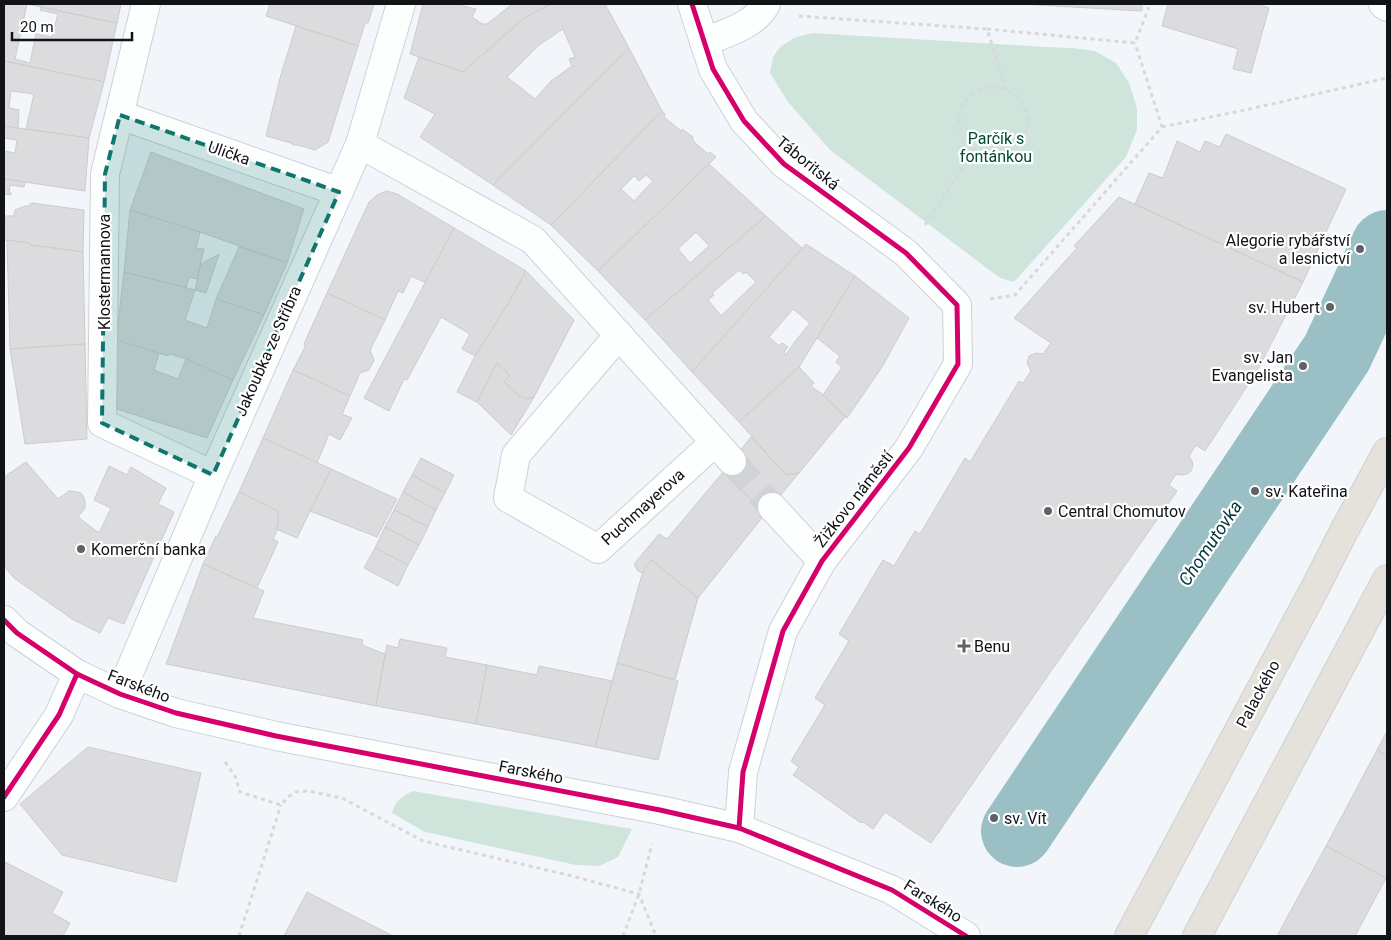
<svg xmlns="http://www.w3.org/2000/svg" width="1391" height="940" viewBox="0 0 1391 940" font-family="Roboto,sans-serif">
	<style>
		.green { fill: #cfe5db }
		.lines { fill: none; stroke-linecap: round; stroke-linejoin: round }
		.river { stroke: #9abfc5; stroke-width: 72 }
		.building { fill: #dcdbdd; stroke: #cccccd; fill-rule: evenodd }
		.minor-tunnel { stroke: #d0d4d8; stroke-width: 28; stroke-dasharray: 28 14; stroke-linecap: butt }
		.minor-casing { stroke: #ced1d4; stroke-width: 30 }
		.major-casing { stroke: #cfd1d3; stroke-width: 30 }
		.path { stroke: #d7d8da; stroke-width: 3; stroke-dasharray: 4 4; stroke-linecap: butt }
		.minor { stroke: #fdfefe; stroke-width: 28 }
		.major { stroke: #e5e2dc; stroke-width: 28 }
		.cycleway-casing { stroke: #fff; stroke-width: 8 }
		.cycleway { stroke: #d6006c; stroke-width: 5 }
		.marked { fill: #0f766e; fill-opacity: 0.2; stroke: #0f766e; stroke-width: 4; stroke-dasharray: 10 6; stroke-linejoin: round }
		.poi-dot { fill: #606266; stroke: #fff; stroke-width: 2 }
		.labels { text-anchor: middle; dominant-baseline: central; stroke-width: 4.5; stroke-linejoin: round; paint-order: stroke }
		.park-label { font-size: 16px; fill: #004c2f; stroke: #fff }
		.street-label { font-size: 16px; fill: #111316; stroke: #fff }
		.poi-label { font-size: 16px; fill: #111316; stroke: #fff; text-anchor: start }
		.water-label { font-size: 18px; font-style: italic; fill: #01363a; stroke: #fff }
	</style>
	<rect width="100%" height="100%" fill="#f2f6fa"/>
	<g class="green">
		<polygon points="812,33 1047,47 1072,48 1095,51 1116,63 1129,83 1137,108 1137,130 1126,157 1014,282 1000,278 830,150 788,102 770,73 773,57 780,47 794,38"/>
		<path d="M413,791L632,829L618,857L599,866L576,865L425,832L392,813C394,802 403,795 413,791Z"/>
	</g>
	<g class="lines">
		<polyline class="river" points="1017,831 1337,353 1387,246"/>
	</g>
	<g class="building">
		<polygon points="4,4 27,4 15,59 30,63 36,34 52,37 58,14 40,10 41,7 117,23 104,82 4,61"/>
		<polygon points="27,4 121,4 117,23"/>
		<polygon points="270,4 374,4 368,23 365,23 358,46 266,16"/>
		<polygon points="423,4 464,4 463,6 476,9 472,17 482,24 487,24 511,5 510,4 551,4 524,18 463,72 410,54"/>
		<path d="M551,4H605L629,48L493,185L420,137L435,114L404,98L419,57L463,72L524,18ZM563,29L575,57L569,59L572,66L551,81L535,99L507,77L539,45Z"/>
		<polygon points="1020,4 1142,4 1142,11"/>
		<polygon points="1168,4 1258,4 1269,8 1251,73 1233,69 1238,49 1162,26"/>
		<polygon points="296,26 358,46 328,142 315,150 298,145 293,145 291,143 266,136 280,78"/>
		<polygon points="629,48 662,111 551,225 493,185"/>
		<polygon points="4,61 104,82 89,138 26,129 34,94 11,91 9,108 19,110 18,128 4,126"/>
		<path d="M662,111L665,114L664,117L681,131L682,129L693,137V141L708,154L710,152L716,157L598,271L551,225ZM646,175L653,181L634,201L621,189L634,176L639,181Z"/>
		<polygon points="4,126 89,138 85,191 4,179 4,151 15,153 17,140 4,138"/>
		<polygon points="1226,134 1346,189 1303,282 1135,204 1149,173 1163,178 1177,141 1200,152 1205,141 1220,147"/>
		<polygon points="151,152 304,209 287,263 200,232 130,210"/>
		<path d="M709,164L766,216L645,320L598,271ZM696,232L709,246L690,263L678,249Z"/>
		<polygon points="4,179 25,182 24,187 10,185 9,193 11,193 11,195 4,194"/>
		<polygon points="387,191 397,194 454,228 426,283 411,276 403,293 398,291 385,320 327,293 369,202 377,195"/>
		<polygon points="1119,197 1303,282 1257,371 1205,451 1196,445 1189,456 1192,461 1193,466 1191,471 1187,474 1181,475 1176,474 1169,485 1177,491 931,843 885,812 873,829 863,822 861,823 793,775 799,767 791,761 825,705 815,698 849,641 839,634 883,560 894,566 915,531 920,534 965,458 970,462 1019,381 1023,383 1031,371 1027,363 1029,356 1036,353 1043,354 1051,343 1014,318 1077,248 1074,246"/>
		<polygon points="31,203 84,210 83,252 30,245 29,243 4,240 4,216 14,216 15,210 25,206 29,206"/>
		<polygon points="130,210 200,232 196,248 204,249 197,279 189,277 186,288 124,272"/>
		<path d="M766,216L803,249L692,372L645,320ZM739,270L743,274L746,272L756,282L721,316L708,300L714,295L712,293Z"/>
		<polygon points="454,228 526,271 508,304 475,356 462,349 470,334 441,317 407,380 404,379 389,411 364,398"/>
		<polygon points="7,240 29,243 30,245 83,252 85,344 10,349"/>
		<path d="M806,244L855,276L799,367L739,422L692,372ZM793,309L810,323L793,344L786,355L784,352L788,347L782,343L779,346L769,337Z"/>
		<polygon points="239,247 287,263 264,315 216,299"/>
		<polygon points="219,254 206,293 195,290 201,264"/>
		<polygon points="526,271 574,320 534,397 528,399 519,396 504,382 510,375 497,363 477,402 457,392 475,356 508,304"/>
		<polygon points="124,272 195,290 185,320 207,328 216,299 264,315 233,380 186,359 170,354 168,356 116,340"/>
		<polygon points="855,276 909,318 882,367 847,418 823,395 842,367 836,362 840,356 817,338"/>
		<polygon points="327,293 385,320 370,350 374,360 369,370 360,373 350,396 293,370 305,347 304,344"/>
		<polygon points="116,340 159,353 154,370 178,379 186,359 233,380 207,438 117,409"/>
		<polygon points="85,344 87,439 25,444 10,349"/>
		<polygon points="497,363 510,375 504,382 519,396 528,399 534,397 511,435 477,402"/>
		<polygon points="799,367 814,383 811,386 823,395 845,417 799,473 786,475 739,422"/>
		<polygon points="293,370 350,396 342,414 352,418 340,440 329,434 317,463 263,438"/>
		<polygon points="751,437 786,475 799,473 765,514 724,471"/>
		<polygon points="263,438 331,469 297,538 276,529 278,523 278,511 239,492"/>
		<polygon points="421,458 454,475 445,493 412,475"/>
		<polygon points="26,462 58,499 69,491 78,492 82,494 85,501 85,508 78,517 99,533 111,508 94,500 109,466 127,475 131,467 166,488 158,504 174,512 124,624 108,618 100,633 72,619 14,578 4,566 4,477"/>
		<polygon points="331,469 397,499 377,537 310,511"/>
		<polygon points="724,471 765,514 698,598 651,560 643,573 638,571 634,564 659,534 667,539"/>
		<polygon points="412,475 445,493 436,510 403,492"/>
		<polygon points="239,492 278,511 278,523 276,529 278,529 273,539 278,542 257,588 203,564 216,536 217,537"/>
		<polygon points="403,492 436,510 428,527 394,510"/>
		<polygon points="394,510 428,527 419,545 385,527"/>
		<polygon points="385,527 419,545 408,565 375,548"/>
		<polygon points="375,548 408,565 398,586 364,568"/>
		<polygon points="651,560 698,598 675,680 617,663 643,571"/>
		<polygon points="203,564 264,591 253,618 363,640 362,645 385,654 376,706 166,664"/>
		<polygon points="400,639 447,648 445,657 487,665 476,724 376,706 387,645 398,648"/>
		<polygon points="617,663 678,681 658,760 595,747"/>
		<polygon points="487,665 537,675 539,666 612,681 595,747 476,724"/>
		<polygon points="1387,731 1387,756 1377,750"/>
		<polygon points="88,747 201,773 176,882 62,855 20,804"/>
		<polygon points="1377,750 1387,756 1387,875 1386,878 1326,846"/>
		<polygon points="1326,846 1386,878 1355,936 1277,936"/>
		<polygon points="5,862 63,892 52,913 70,923 63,936 4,936 4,865"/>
		<polygon points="307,892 393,936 284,936"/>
	</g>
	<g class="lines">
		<polyline class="minor-tunnel" points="732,461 772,507"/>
		<defs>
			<g id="minor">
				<polyline points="146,4 105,174 102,423 213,475"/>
				<polyline points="692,4 713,69 744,121 784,164 906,253 957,305 958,364 909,448 822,561 783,631 743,772 739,828"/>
				<polyline points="1383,4 1387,7"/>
				<path d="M704,42C726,33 754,26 766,4"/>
				<polyline points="120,115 339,192"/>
				<polyline points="360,144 533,240 732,461"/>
				<polyline points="619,335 516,455 508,498 598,549 715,442"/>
				<polyline points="772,507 822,561"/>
				<polyline points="4,620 17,633 77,674 120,694 176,713 276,736 660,810 739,828 892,890 966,936"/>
				<polyline points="120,694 213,475 360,144 401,4"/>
				<polyline points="4,797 59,715 77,674"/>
			</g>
			<g id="major">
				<polyline points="1129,936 1316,586 1344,531 1387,452"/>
				<polyline points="1197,936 1387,579"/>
			</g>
		</defs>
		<use href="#minor" class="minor-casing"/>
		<use href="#major" class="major-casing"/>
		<g class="path">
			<polyline points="799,16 987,29 1006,90"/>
			<polyline points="987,29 1135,43 1149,7"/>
			<circle cx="993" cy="121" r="34"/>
			<polyline points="1162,127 1245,110 1387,78"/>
			<polyline points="925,225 974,150"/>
			<polyline points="990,299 1015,295 1162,127 1135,43"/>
			<polyline points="225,762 235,776 240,792 281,805 288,797 296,792 308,791 342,798 423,841 568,875 639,894 656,936"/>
			<polyline points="239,936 281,805"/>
			<polyline points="623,936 639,894 652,844"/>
		</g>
		<use href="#minor" class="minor"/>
		<use href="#major" class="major"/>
		<defs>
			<g id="cycleway">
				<polyline points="692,4 713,69 744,121 784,164 906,253 957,305 958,364 909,448 822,561 783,631 743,772 739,828"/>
				<polyline points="4,620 17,633 77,674 120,694 176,713 276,736 660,810 739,828 892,890 966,936"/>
				<polyline points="4,797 59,715 77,674"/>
			</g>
		</defs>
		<use href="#cycleway" class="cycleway-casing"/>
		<use href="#cycleway" class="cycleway"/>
	</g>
	<path class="marked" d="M120,115L339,192L213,475L102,423L105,174Z"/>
	<g class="poi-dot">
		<circle cx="1360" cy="249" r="5"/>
		<circle cx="1330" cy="307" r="5"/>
		<circle cx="1303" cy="366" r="5"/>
		<circle cx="1255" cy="491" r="5"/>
		<circle cx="1048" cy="511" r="5"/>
		<circle cx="81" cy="549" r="5"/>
		<path d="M961.5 638.5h5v5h5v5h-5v5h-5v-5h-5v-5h5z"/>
		<circle cx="994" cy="818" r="5"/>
	</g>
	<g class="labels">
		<g class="park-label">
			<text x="996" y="138">Parčík s<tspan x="996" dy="18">fontánkou</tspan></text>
		</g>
		<g class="street-label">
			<text transform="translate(229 153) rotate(19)">Ulička</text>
			<text transform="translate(808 163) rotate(39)">Táboritská</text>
			<text transform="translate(104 272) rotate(-90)">Klostermannova</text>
			<text transform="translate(268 351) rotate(-66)">Jakoubka ze Stříbra</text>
			<text transform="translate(854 499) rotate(-52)">Žižkovo náměstí</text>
			<text transform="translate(643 507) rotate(-42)">Puchmayerova</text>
			<text transform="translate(139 686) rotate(21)">Farského</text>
			<text transform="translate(1258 694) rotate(-62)">Palackého</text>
			<text transform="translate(531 772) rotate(11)">Farského</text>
			<text transform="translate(933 901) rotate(32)">Farského</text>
		</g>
		<g class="poi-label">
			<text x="1350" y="240" text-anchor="end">Alegorie rybářství<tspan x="1350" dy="18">a lesnictví</tspan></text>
			<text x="1320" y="307" text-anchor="end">sv. Hubert</text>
			<text x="1293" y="357" text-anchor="end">sv. Jan<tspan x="1293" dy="18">Evangelista</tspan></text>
			<text x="1265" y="491">sv. Kateřina</text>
			<text x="1058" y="511">Central Chomutov</text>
			<text x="91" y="549">Komerční banka</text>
			<text x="974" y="646">Benu</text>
			<text x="1004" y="818">sv. Vít</text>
		</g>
		<g class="water-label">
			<text transform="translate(1210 543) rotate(-56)">Chomutovka</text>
		</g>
	</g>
	<rect width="1391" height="940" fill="none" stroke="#111316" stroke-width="10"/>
	<path d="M12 32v8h120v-8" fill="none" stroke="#111316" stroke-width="2.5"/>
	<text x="20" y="32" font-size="15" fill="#111316" stroke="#ffffff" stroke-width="4" paint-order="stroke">20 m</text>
</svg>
